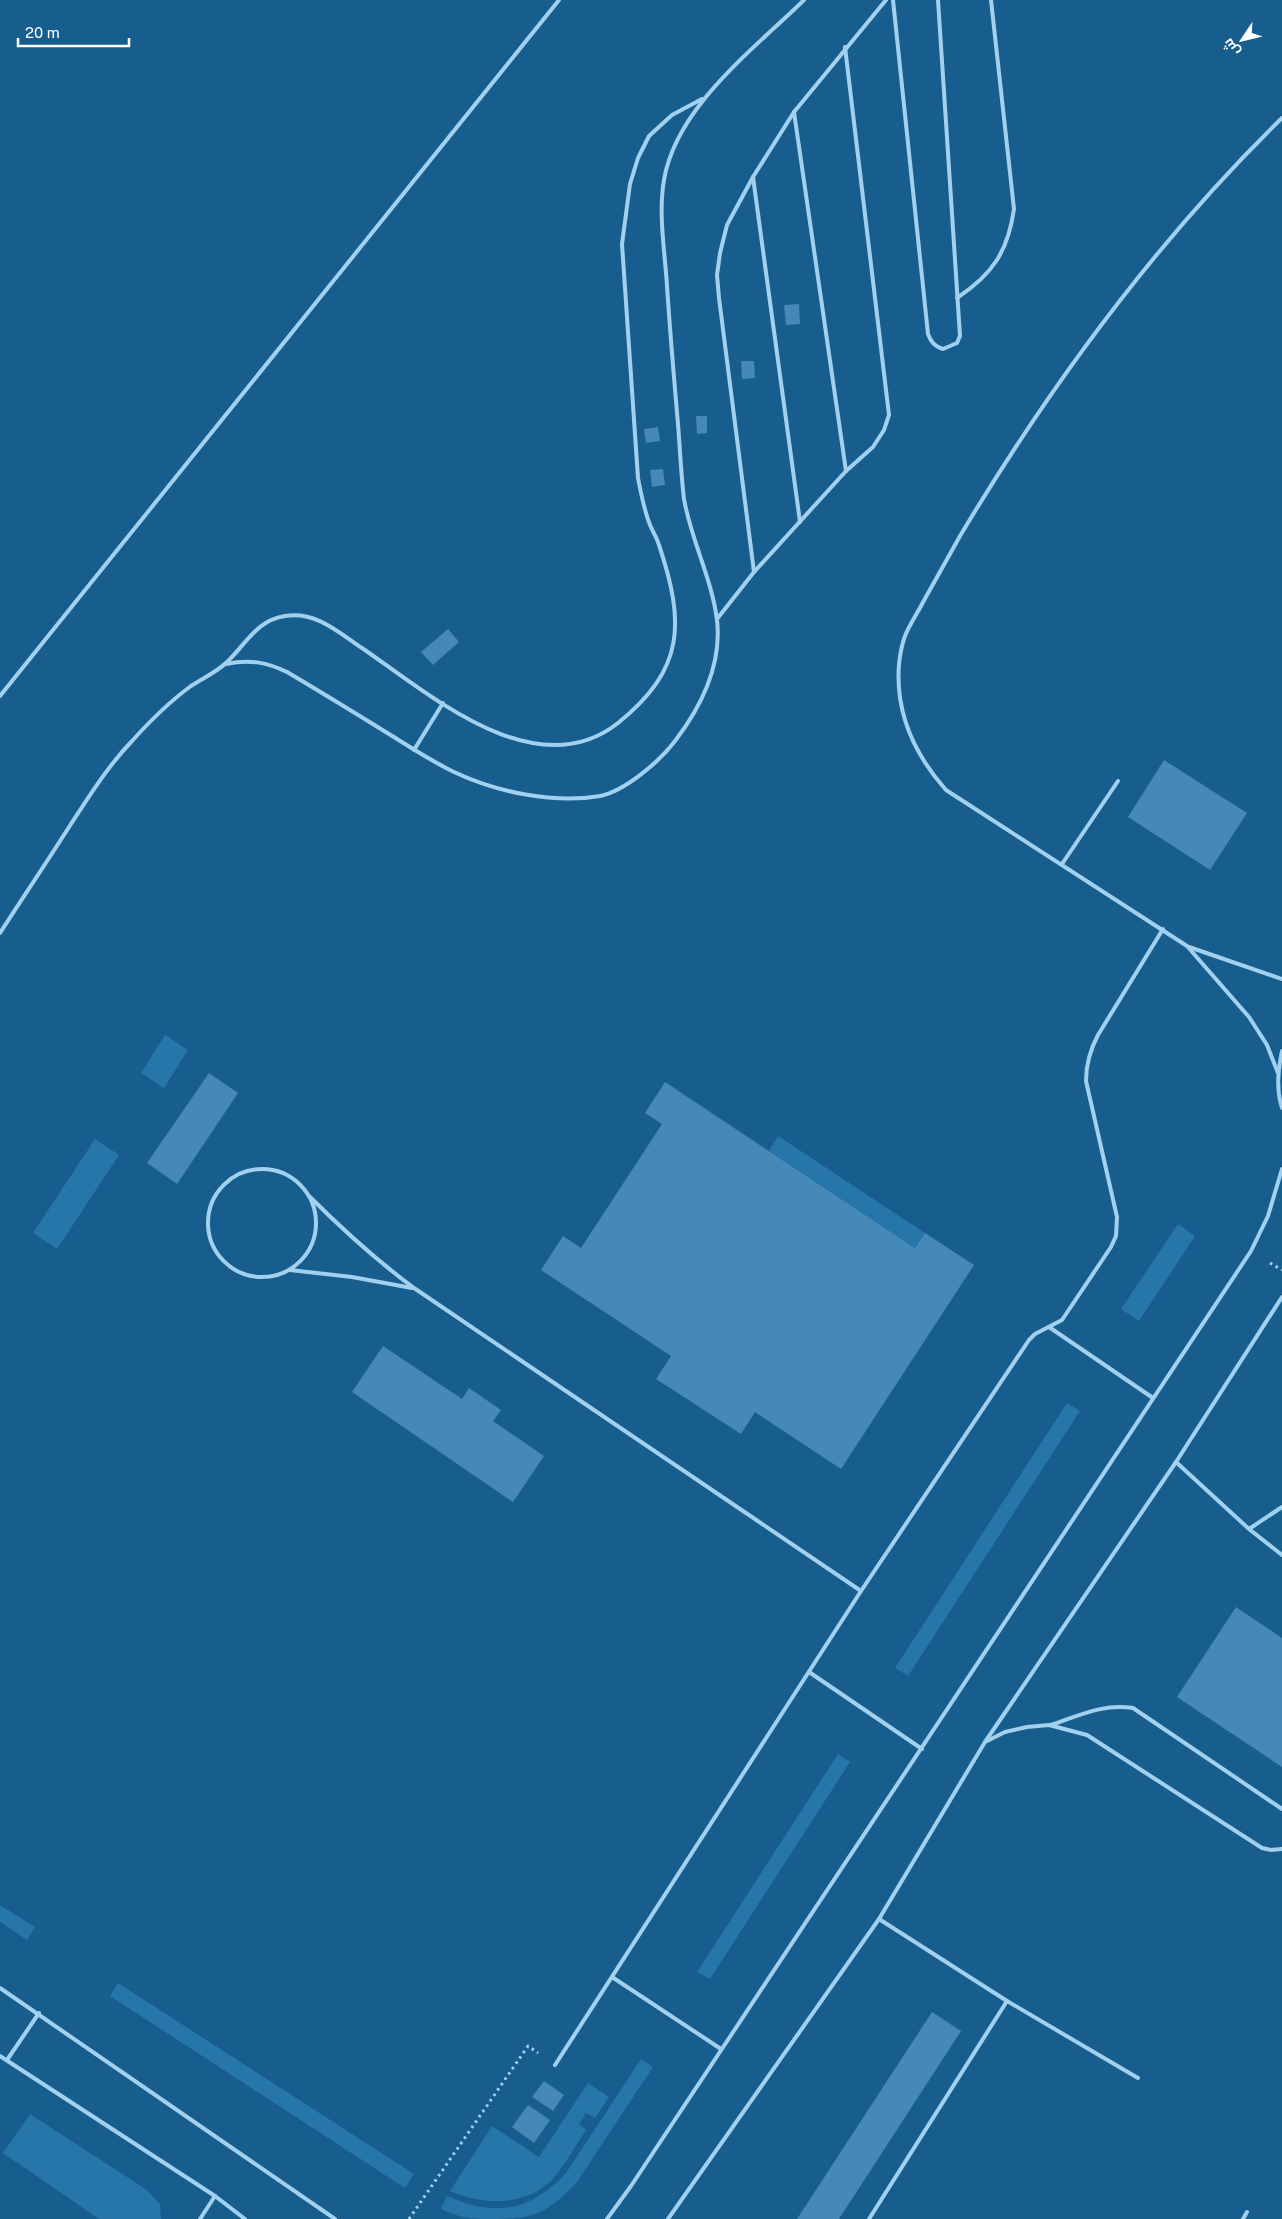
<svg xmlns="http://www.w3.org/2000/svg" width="1282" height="2219" viewBox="0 0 1282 2219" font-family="'Public Sans',Cairo,sans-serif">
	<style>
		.green { fill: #2676aa }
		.building { fill: #4489b8 }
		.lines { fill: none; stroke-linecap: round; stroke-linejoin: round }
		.path { stroke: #a2d1ef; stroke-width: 3; stroke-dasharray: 2.5 4; stroke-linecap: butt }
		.service { stroke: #a2d1ef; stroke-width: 4 }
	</style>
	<rect width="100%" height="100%" fill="#175d8d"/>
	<g class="green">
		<polygon points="165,1035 188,1050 164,1088 141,1073"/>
		<polygon points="778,1136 925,1233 915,1248 769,1151"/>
		<polygon points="95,1139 119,1155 57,1249 33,1233"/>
		<polygon points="1178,1224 1195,1236 1139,1321 1121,1309"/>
		<polygon points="1067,1403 1080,1411 908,1676 895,1668"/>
		<polygon points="838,1754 850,1762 710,1979 697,1972"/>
		<polygon points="0,1905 35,1927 27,1940 0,1922"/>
		<polygon points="118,1983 414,2174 405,2188 110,1996"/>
		<path d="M641,2059L653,2067L577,2182C549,2212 535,2219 495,2219C470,2219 464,2219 441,2209L447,2196C494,2217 530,2212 566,2173Z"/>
		<path d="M588,2083L609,2097L595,2118L586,2113L579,2124L586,2130C576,2145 567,2161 556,2175C530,2207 485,2206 450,2191L492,2126L539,2157Z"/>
		<polygon points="30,2114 147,2190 160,2204 161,2219 99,2219 3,2153"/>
	</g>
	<g class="building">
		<polygon points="799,304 800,324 786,325 784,305"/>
		<polygon points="741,361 754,361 755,378 742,379"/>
		<polygon points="696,416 707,416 707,433 697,434"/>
		<polygon points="658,427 660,441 646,443 644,429"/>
		<polygon points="663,469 665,485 652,487 650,470"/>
		<polygon points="448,629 459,642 433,665 421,652"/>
		<polygon points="1164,760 1247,813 1210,870 1128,817"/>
		<polygon points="209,1073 238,1093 177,1184 147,1163"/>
		<polygon points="665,1082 915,1248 925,1233 974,1265 841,1469 755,1412 741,1434 656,1379 671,1356 541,1270 563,1236 581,1248 662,1124 645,1113"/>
		<polygon points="383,1346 462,1399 469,1388 501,1410 493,1421 544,1456 513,1502 352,1392"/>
		<polygon points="1236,1607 1282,1638 1282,1767 1177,1697"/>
		<polygon points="932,2012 961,2031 839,2219 797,2219"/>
		<polygon points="544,2081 564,2095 553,2111 532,2097"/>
		<polygon points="528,2105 550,2120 534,2143 512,2127"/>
	</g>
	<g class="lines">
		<g class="path">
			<polyline points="1270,1263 1282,1270"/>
			<polyline points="409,2219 528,2046 538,2053"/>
		</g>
		<g class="service">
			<path d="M893,0L928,334C931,342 934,346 943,349L957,343L960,336L938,0"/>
			<polyline points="794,112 846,471"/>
			<polyline points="753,177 800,522"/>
			<path d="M957,298C993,274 1008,251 1014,209L991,0"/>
			<polyline points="754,572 719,298 717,275 720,253 727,225 753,177 794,112 886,0"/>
			<polyline points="717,619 754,572 846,471 873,447 884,430 889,415 845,47"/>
			<path d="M226,664C249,659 266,662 287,672C321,692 355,713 389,734C410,747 431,761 454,772C496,792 554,804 600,796C625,791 660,761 675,741C701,707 722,664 717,620C712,579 691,540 684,499C681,474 680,449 678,424C674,378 670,332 667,286C665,252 658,214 664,180C676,107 754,49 804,0"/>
			<polyline points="0,696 559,0"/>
			<polyline points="414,750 443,703"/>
			<polyline points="1062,864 1118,781"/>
			<path d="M0,933C24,896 48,860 71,824C90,795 108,766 132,741C150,721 169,702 191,686C203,678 217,672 227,662C246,644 257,620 285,616C316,611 338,632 362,648C429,694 536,788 618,723C685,669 685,623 659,545C657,538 653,532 650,525C644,510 641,494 638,478L622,244L630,184L638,158L649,136L672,115L702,99"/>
			<polyline points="1189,947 1282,979"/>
			<path d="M1282,1051C1278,1071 1276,1089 1282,1108"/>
			<path d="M1278,1073L1267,1045L1249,1017L1187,946L946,790C914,754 895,713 899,664C900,655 902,644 905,636C909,625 917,614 922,604C935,581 947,559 960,536C1051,384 1155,242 1282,118"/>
			<circle cx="262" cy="1223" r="54"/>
			<path d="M309,1196C342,1229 376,1260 414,1288L861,1591"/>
			<polyline points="290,1270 352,1277 412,1288"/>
			<polyline points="1049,1327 1153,1398"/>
			<polyline points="1176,1462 1249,1529 1282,1555"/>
			<polyline points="1249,1529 1282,1507"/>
			<polyline points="809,1672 922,1749"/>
			<path d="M1051,1725C1078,1716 1104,1703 1133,1708L1282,1809"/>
			<polyline points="987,1741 1005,1732 1027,1727 1049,1725 1087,1735 1262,1848 1271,1850 1282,1849"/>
			<polyline points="879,1919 1007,2001 1138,2078"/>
			<polyline points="612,1977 721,2049"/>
			<polyline points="0,1988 335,2219"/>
			<polyline points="0,2056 215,2196 245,2219"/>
			<polyline points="7,2060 39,2013"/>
			<path d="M555,2065L861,1591L1029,1340L1035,1334L1062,1320L1111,1247L1116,1236L1117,1217L1086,1081C1086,1063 1090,1050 1098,1035L1163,929"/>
			<polyline points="200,2219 215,2196"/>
			<polyline points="607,2219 631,2186 1251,1251 1268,1216 1282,1169"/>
			<polyline points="668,2219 879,1919 985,1742 1176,1462 1282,1297"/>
			<polyline points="869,2219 1007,2001"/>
			<polyline points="1243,2219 1247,2212"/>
		</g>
	</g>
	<g transform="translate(1242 40) rotate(235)" stroke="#175d8d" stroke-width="4" paint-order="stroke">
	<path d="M0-4L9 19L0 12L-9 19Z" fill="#ffffff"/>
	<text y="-8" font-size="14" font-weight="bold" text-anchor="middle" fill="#ffffff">ش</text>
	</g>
	<path d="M18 38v8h111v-8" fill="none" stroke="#ffffff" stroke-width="2.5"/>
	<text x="25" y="38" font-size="15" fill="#ffffff" stroke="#175d8d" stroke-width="4" paint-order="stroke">20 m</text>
</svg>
